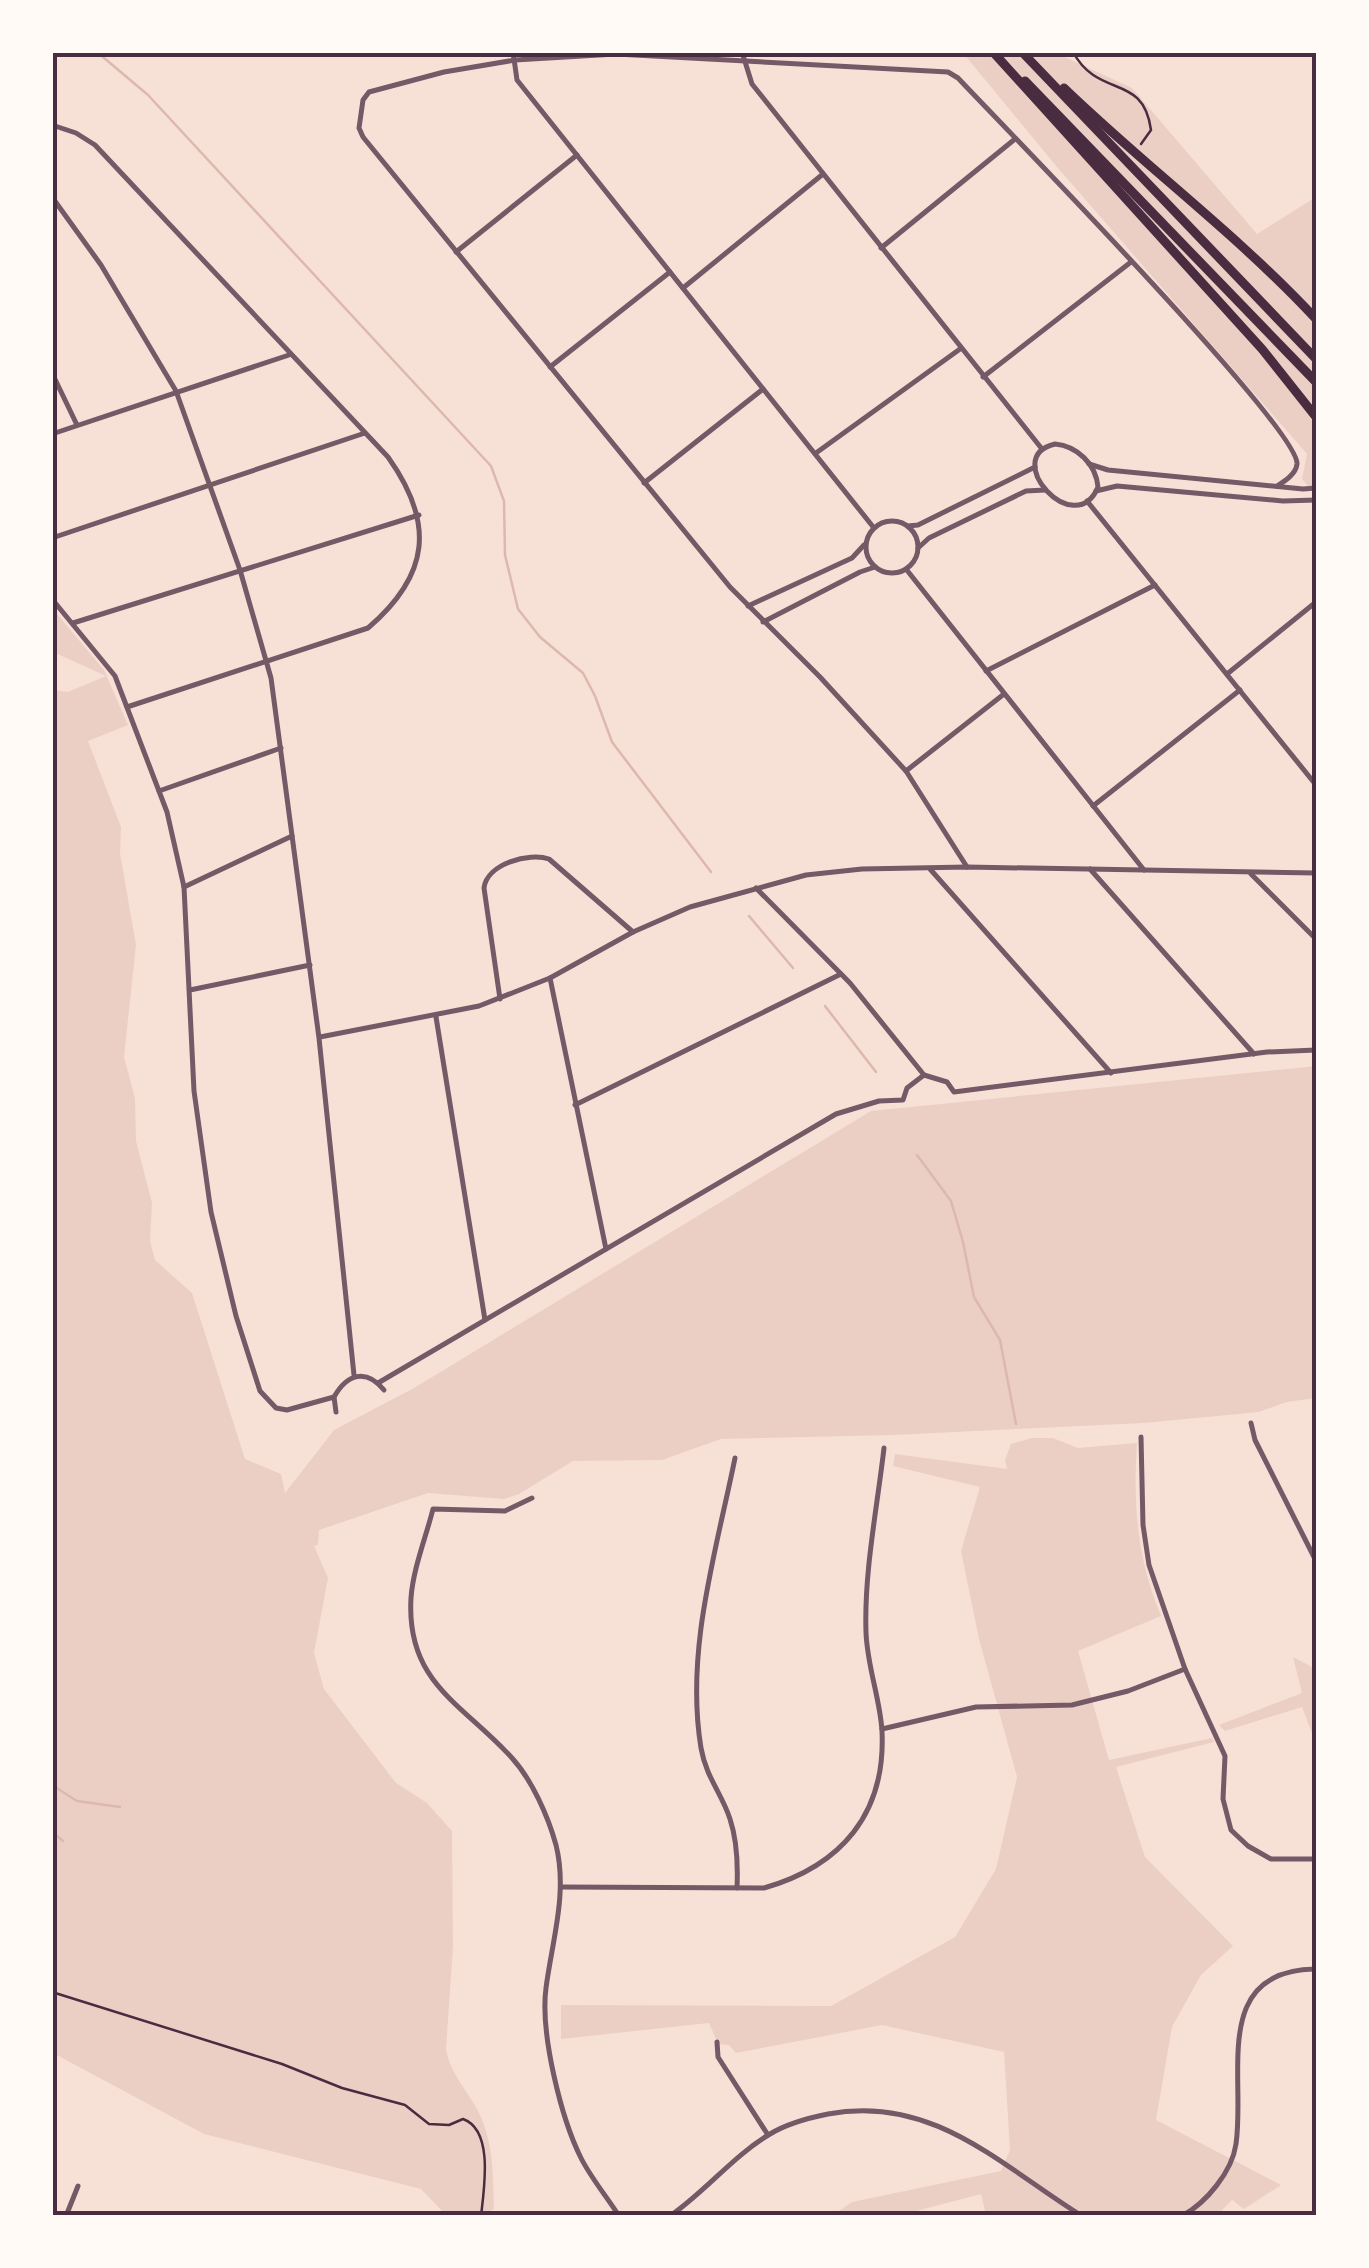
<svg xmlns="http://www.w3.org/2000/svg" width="1369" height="2268" viewBox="0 0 1369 2268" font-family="'Fira Sans Condensed',sans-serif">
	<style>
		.green { fill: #ebcfc5 }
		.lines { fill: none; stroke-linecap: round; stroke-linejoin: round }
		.stream { stroke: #dcb8b0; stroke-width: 2.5 }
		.path { stroke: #4a2c40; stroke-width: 2.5 }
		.minor { stroke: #755966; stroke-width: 5 }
		.trunk { stroke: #4a2c40; stroke-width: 9 }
		.neatline { fill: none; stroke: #4a2c40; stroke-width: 4 }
	</style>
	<rect width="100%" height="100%" fill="#f7e1d7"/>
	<g class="green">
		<polygon points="963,53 1056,53 1132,88 1257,234 1316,197 1316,495 1302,479 1307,454 1057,167"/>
		<path d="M57,614L104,670L128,725L88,741L121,827L120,853L136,945L124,1057L135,1098L136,1141L152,1203L150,1241L155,1260L192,1293L245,1459L281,1474L285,1493L334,1430L414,1388L871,1111L1316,1066V1398L1287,1402L1259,1412L1144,1423L893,1435L721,1439L662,1460L573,1461L519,1494L504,1499L428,1493L319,1530L318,1545L314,1546L328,1578L314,1653L324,1689L396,1783L427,1803L452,1831L453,1946L446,2049C450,2074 469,2092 479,2113C494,2144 493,2176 494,2209L480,2215H446L421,2189L204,2134L53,2053L52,690L68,692L106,676L53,652V617Z"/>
		<path d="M1032,1438H1053L1078,1448L1137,1443C1133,1506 1137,1558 1161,1616L1078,1651L1109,1760L1212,1738L1214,1742L1116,1767L1145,1857L1233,1946L1201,1975L1172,2027L1156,2120L1281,2185L1244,2209L1232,2200L1217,2215H986L981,2194L901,2215H833L852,2202L1001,2171L1010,2150L1004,2052L882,2025L736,2053L729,2045L718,2044L709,2023L561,2039V2005L831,2006L955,1937L996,1869L1017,1777L979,1639L961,1551L980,1487L893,1466L895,1454L1007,1469L1005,1460L1011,1444Z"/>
		<polygon points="1293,1657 1316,1669 1316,1744 1302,1707 1225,1731 1219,1725 1302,1693"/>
	</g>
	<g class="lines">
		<g class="stream">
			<polyline points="97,52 148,95 491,466 504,501 505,555 518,609 540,637 583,673 595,696 612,742 711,872"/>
			<polyline points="749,916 793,968"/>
			<polyline points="825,1006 876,1072"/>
			<polyline points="917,1155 951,1201 963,1242 974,1297 1000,1340 1016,1424"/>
			<polyline points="52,1785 77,1801 120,1807"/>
			<polyline points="52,1832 63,1841"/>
		</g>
		<g class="path">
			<path d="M1073,52C1099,100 1143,72 1151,130L1141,144"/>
			<path d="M52,1992L282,2064L342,2088L405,2105L429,2124L449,2125L463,2119C494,2130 484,2189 481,2216"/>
		</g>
		<g class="minor">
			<polyline points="513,52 517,80 874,528"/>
			<polyline points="742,52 752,84 1042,449"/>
			<path d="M52,125L76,133L95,145L388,457C435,523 430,575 368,628L127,707"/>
			<polyline points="52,197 101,265 176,391 240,570 271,678 319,1038 354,1375"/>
			<polyline points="881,248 1015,139"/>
			<polyline points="456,252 577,155"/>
			<polyline points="683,288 823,174"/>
			<polyline points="550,367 670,272"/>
			<polyline points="52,373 77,425"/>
			<polyline points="983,377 1131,262"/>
			<polyline points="52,434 289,355"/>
			<path d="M1055,444C1077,446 1096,464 1098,487C1075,542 999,457 1055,444Z"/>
			<polyline points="816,453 960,349"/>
			<polyline points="1089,464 1108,470 1303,489 1316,488"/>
			<polyline points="644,483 763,389"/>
			<polyline points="1096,491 1117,486 1283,501 1316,500"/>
			<polyline points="1087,501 1316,785"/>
			<circle cx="892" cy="547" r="26"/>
			<polyline points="908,526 918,525 1035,467"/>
			<polyline points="52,538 365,433"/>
			<polyline points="918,548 929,538 1026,491 1045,490"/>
			<polyline points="906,569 1144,870"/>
			<polyline points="52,599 115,676 167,812 184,887 194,1091 211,1212 236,1316 260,1391 276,1408 287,1410 334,1397"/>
			<polyline points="748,606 852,558 864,545"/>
			<polyline points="763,622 860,572 875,567"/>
			<polyline points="73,623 419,515"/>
			<polyline points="986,671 1155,585"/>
			<polyline points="1227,674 1316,602"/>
			<polyline points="906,771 1004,694"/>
			<polyline points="159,791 281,748"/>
			<polyline points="1093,806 1240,690"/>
			<path d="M967,867L906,771L820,677L730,587L363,137L359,128L363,100L369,92L444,72L515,60L616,54L948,72L958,78C1002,125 1299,428 1297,464C1296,474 1285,481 1277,486"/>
			<polyline points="930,869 1111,1073"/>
			<polyline points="1090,869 1254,1054"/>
			<polyline points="1251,874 1316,939"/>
			<polyline points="184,887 292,836"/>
			<polyline points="756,888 850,983 924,1075"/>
			<polyline points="550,978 606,1249"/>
			<polyline points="190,990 310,965"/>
			<path d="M500,999L484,888C487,864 529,852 549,859L633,932"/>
			<polyline points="436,1017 485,1320"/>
			<polyline points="320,1037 479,1006 550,978 633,932 690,907 806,875 862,869 967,867 1316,873"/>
			<polyline points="575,1105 841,974"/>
			<polyline points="378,1383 836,1114 879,1101 903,1100 907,1088 924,1075 947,1082 954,1092 1267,1052 1316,1050"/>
			<path d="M336,1412L334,1397C347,1374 366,1368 384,1390"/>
			<polyline points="1251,1423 1255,1440 1316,1561"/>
			<polyline points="1141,1437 1143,1525 1149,1565 1185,1669 1225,1756 1223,1799 1231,1830 1248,1846 1271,1859 1316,1859"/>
			<path d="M735,1458C716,1552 685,1651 701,1748C706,1777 722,1794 730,1819C737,1840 738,1865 737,1888"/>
			<path d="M532,1498L505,1511L433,1509C426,1537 413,1569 411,1598C406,1683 463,1704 512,1758C532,1780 548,1816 556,1845C568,1893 552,1941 546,1988C540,2033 561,2118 581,2158C591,2178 607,2197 619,2216"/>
			<polyline points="882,1729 976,1707 1072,1705 1128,1691 1185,1669"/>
			<path d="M561,1887L764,1888C841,1866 886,1814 882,1731C880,1698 867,1666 866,1632C864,1572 877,1509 884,1448"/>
			<polyline points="717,2042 718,2057 768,2135"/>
			<polyline points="66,2216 78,2186"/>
			<path d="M670,2216C706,2191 733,2156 770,2134C788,2123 808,2118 828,2114C932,2094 1000,2165 1082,2216"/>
			<path d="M1182,2216C1206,2203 1232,2172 1236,2144C1246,2076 1210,1970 1316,1969"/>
		</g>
		<g class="trunk">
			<polyline points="993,52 1262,349 1316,417"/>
			<polyline points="1022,52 1316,359"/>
			<polyline points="1025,81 1316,382"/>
			<path d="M1064,88C1147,168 1238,235 1316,319"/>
		</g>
	</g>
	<rect width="1369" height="2268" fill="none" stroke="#fffaf5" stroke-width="110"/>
	<rect x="55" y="55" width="1259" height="2158" class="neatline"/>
</svg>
